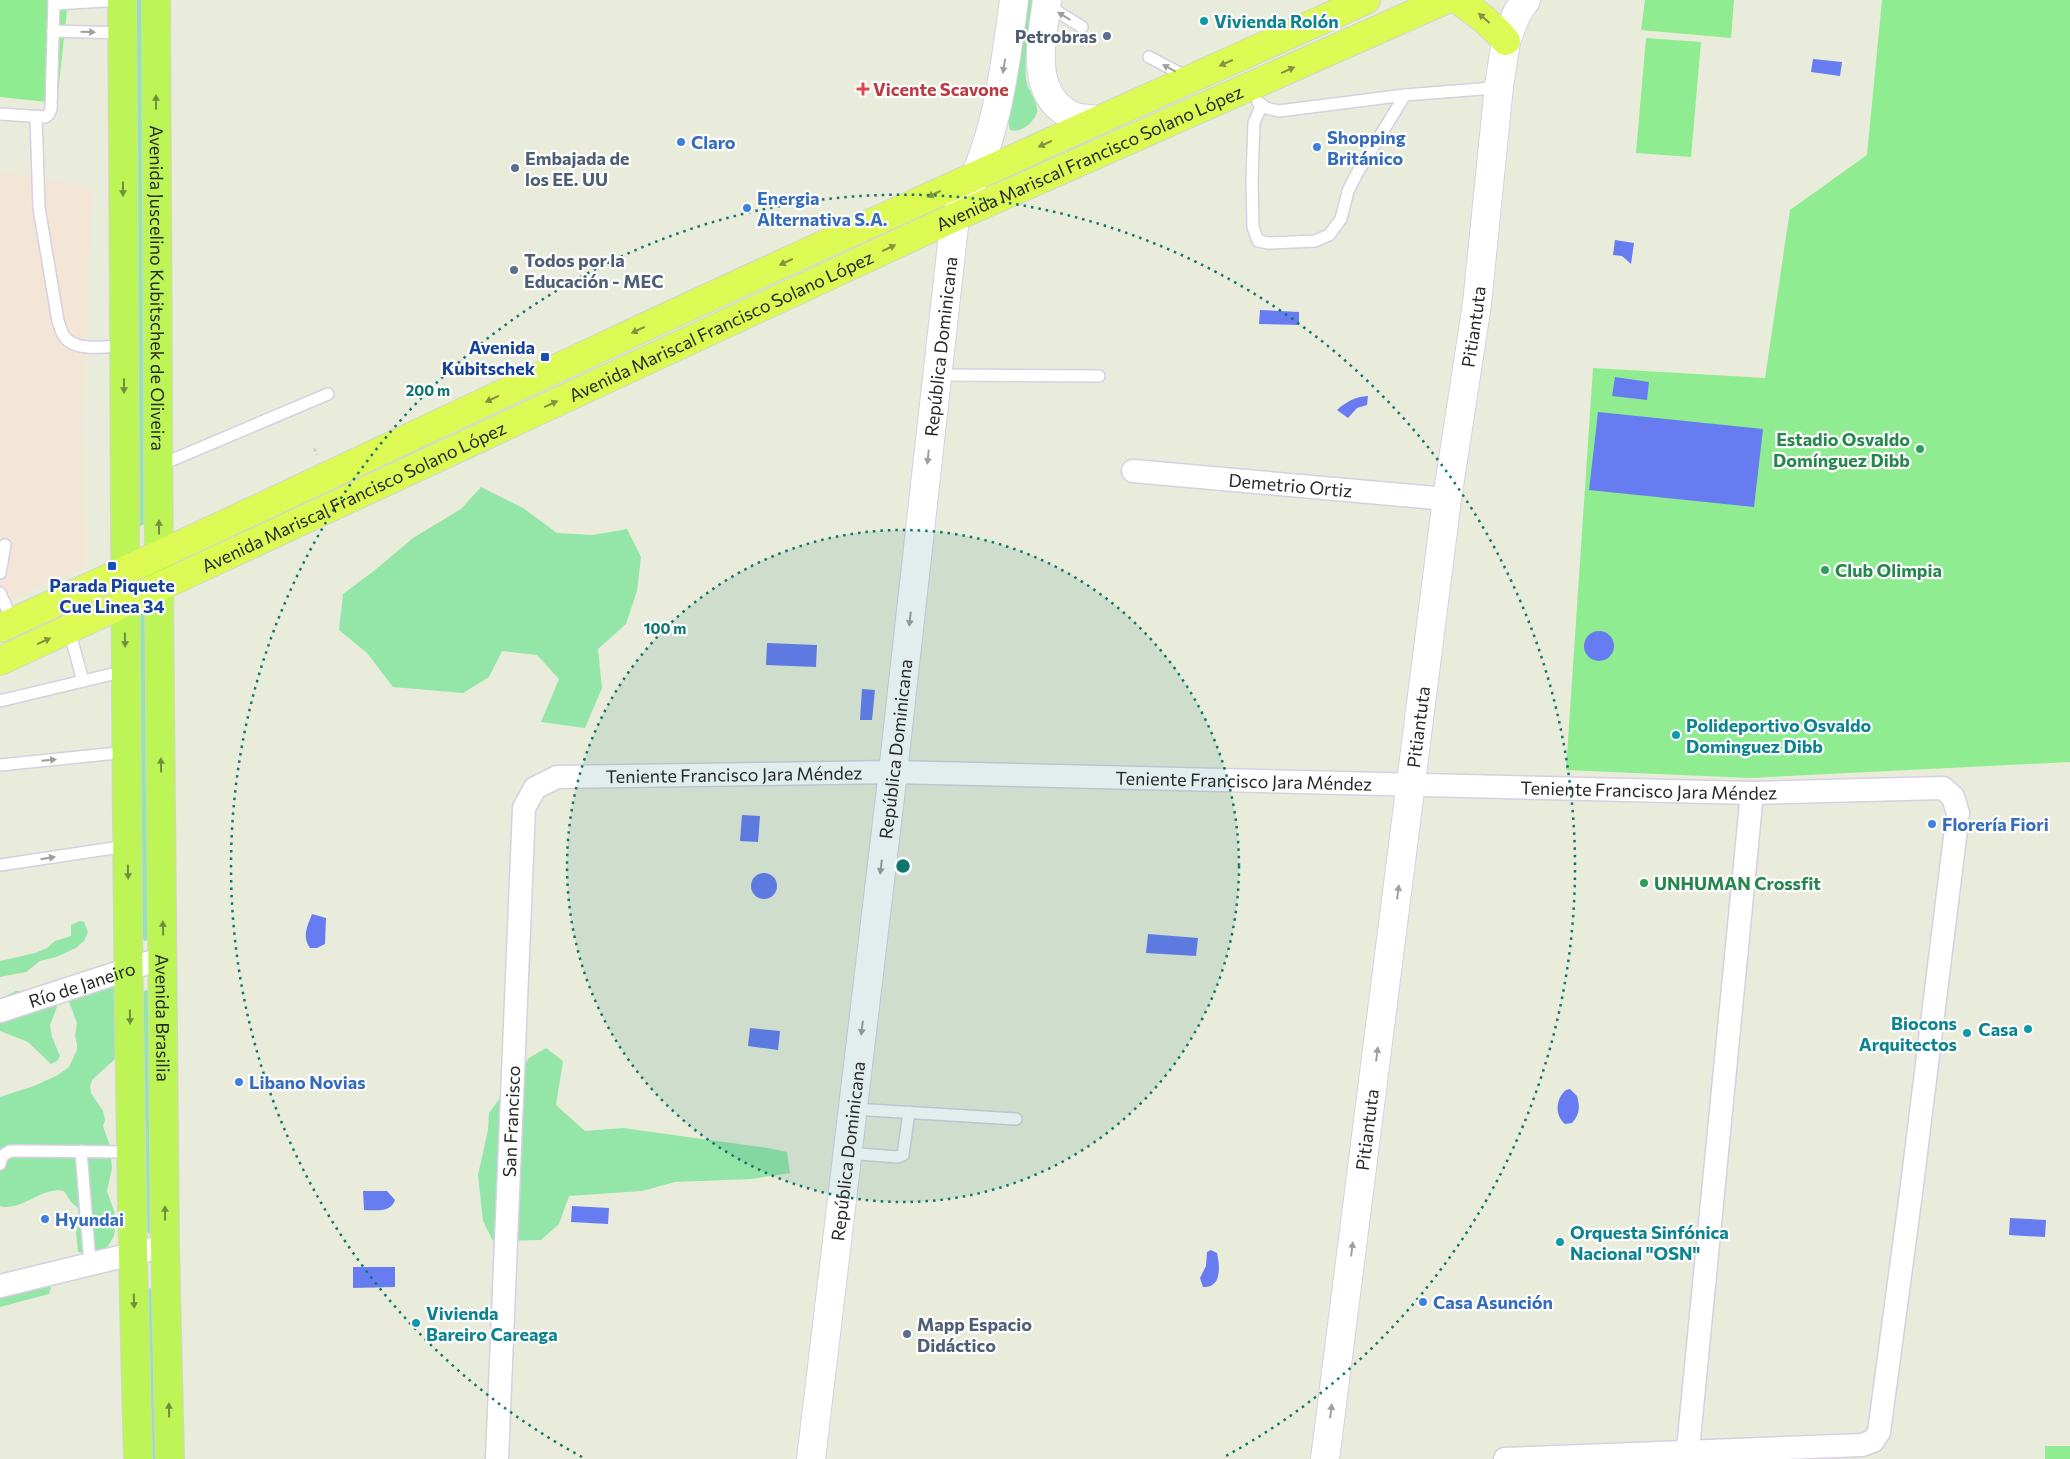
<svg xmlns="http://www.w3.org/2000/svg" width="2070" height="1459" viewBox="0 0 2070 1459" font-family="Commissioner,sans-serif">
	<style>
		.medical { fill: #f3e6d6 }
		.green { fill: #94e5a8 }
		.pitch { fill: #8fec90 }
		.water { fill: #687cf2 }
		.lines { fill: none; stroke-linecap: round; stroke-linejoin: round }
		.service-casing { stroke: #d7cfe2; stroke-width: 14 }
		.minor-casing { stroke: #d7cfe2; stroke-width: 25 }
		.tertiary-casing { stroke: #d7cfe2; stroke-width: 30 }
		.primary-casing { stroke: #d4d4d4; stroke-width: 30 }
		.trunk-casing { stroke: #d4d4d4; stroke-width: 30 }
		.path { stroke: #d4d4d4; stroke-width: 3; stroke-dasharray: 4 2.5; stroke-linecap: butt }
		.service { stroke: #fff; stroke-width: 11 }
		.minor { stroke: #fff; stroke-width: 22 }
		.tertiary { stroke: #fff; stroke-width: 28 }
		.primary { stroke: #bcf555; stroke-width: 28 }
		.trunk { stroke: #dcfa53; stroke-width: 28 }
		.oneway { fill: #9f9f9f }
		.oneway2 { fill: #82923e }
		.oneway3 { fill: #728f3f }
		.ring { fill: none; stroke: #0f766e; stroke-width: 2.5; stroke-dasharray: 2.5 5 }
		.culture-dot { fill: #0f9aa8; stroke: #fff; stroke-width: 2 }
		.service-dot { fill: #5c6f8a; stroke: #fff; stroke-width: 2 }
		.health-dot { fill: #e0444e; stroke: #fff; stroke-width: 2 }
		.shop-dot { fill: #3f7fe0; stroke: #fff; stroke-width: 2 }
		.transit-dot { fill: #1a4fb4; stroke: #fff; stroke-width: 2 }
		.leisure-dot { fill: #2e9e5b; stroke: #fff; stroke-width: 2 }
		.labels { text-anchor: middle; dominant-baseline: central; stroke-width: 4.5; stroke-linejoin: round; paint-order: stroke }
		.culture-label { font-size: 18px; font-weight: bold; fill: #0d838f; stroke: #fff; text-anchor: start }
		.service-label { font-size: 18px; font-weight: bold; fill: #4e5e75; stroke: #fff; text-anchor: start }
		.health-label { font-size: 18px; font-weight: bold; fill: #be3a42; stroke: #fff; text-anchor: start }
		.shop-label { font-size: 18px; font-weight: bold; fill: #366cbe; stroke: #fff; text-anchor: start }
		.street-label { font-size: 18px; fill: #292929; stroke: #fff }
		.transit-label { font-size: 18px; font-weight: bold; fill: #164399; stroke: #fff; text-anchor: end }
		.leisure-label { font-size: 18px; font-weight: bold; fill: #27864d; stroke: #fff; text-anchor: start }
		.centre { fill: #0f766e; stroke: #fff; stroke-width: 2.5 }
		.ring-label { font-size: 15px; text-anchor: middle; font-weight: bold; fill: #0f766e; stroke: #fff; stroke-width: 4.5; stroke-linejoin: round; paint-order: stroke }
	</style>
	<rect width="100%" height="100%" fill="#e9ecda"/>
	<polygon class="medical" points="0,171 92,187 83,421 86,568 0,603"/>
	<g class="green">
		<polygon points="133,0 144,0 145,524 137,527"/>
		<path d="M1026,0H1034C1031,22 1022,64 1027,84C1030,93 1039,104 1037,113C1034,122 1020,134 1010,130L1008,121L1019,65Z"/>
		<polygon points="481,487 523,508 557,533 593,535 627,529 641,557 637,591 626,624 598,649 602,688 585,728 541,722 559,679 537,655 502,651 489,677 463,693 393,687 367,653 339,630 343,594 375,570 413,538 461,509"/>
		<polygon points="142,613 145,616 150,937 149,939 145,941 142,938 138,615"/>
		<polygon points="80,921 84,922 88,932 84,941 76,948 56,957 40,961 26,972 0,977 0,961 35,953 47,948 55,941 71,936 71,925"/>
		<path d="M70,977L141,990L143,992L146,990L150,991L152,1234L147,1233L143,1029L125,1050L92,1080L90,1087L91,1093L103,1111L105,1120L103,1126L110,1146L112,1168L107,1191L116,1217L114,1236L105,1251L91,1254L78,1252L76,1233L79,1221L78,1208L71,1202L64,1191C41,1186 23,1212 0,1206V1097L34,1086L58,1075L69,1067L77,1050V1044L75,1036L77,1023L68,999Z"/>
		<path d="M16,991C30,991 37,1000 52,999L57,1007L50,1025L52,1037L60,1056L57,1061L51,1064L28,1042L0,1031V999Z"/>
		<polygon points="546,1048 563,1061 556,1105 585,1131 623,1128 768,1148 787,1152 790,1173 751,1179 675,1182 642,1191 569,1196 559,1224 541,1240 493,1241 483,1221 478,1175 488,1130 489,1113 529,1058"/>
		<polygon points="0,1279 46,1282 51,1288 49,1294 0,1307"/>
		<polygon points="152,1287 158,1459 150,1459 147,1290"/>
	</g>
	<g class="pitch">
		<polygon points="0,0 68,0 57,103 0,97"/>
		<polygon points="1645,0 1734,0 1731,38 1641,30"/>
		<polygon points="1882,0 2070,0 2070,762 1750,778 1566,770 1593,368 1765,378 1790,210 1867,155"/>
		<polygon points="1646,38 1701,42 1691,157 1636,153"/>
		<rect x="2045" y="1446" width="25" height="13"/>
	</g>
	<g class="water">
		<polygon points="1813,59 1842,62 1840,76 1811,72"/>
		<polygon points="1615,240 1634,243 1631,264 1622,256 1613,255"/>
		<polygon points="1260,310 1299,312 1299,325 1259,324"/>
		<polygon points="1615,377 1649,382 1647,400 1612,396"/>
		<path d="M1368,396L1367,405L1357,408L1348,418L1337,410C1347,401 1355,397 1368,396Z"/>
		<polygon points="1598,412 1763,429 1754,507 1589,490"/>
		<circle cx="1599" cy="646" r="15"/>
		<polygon points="767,643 817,645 816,667 766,665"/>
		<polygon points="862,689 875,690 872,720 860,720"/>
		<polygon points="742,815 760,816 758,842 740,841"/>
		<circle cx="764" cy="886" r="13"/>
		<path d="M312,914L326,918L325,944L317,948H310C302,936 307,927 312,914Z"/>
		<polygon points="1148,934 1198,938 1196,956 1146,953"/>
		<polygon points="750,1028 780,1031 778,1050 748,1046"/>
		<path d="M1570,1089L1577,1096C1580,1106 1580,1114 1572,1123L1565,1124C1554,1115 1556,1098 1566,1090Z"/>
		<path d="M363,1191H387L395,1200C391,1213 375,1210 364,1210Z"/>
		<polygon points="572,1206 609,1208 608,1224 571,1222"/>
		<polygon points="2010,1218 2046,1220 2045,1237 2009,1235"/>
		<path d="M1211,1250L1217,1253C1220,1266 1222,1288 1203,1287L1200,1278L1206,1266L1207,1252Z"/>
		<polygon points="353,1267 395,1267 395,1287 353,1288"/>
	</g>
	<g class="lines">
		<defs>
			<g id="service">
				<polyline points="54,4 122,0"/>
				<polyline points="1047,5 1082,27"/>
				<polyline points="53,31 123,33"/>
				<polyline points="1149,57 1189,78"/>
				<polyline points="1258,102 1266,108 1279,111 1405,95 1481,89 1499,86"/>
				<polyline points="1261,106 1254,123 1252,180 1253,227 1258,241 1268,243 1315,241 1329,235 1341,219 1348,191 1356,175 1405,95"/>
				<polyline points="0,114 45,117 49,114 51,109 54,0"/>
				<path d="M36,116L39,208L58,321C60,326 61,332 64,336C74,352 108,347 124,345"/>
				<polyline points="937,375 1099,376"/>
				<polyline points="158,466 328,394"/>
				<polyline points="0,573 5,545"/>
				<polyline points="0,593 13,622"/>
				<polyline points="69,630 83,681"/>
				<polyline points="0,701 125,671"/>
				<polyline points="0,765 127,752"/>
				<polyline points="0,865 127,846"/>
				<polyline points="853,1109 1016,1119"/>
				<polyline points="81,1151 90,1263"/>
				<polyline points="847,1153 897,1157 903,1155 909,1112"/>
				<polyline points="0,1164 2,1156 10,1151 19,1151 131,1152"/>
			</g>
			<g id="minor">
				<path id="s1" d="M1133,471L1447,499"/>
				<path id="s2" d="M0,1011L163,958"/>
				<polyline points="0,1286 165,1246"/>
				<path id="s3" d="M497,1459L524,808L535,788L557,777L893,772L1752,793L1943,788L1953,797L1958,813L1911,1193L1879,1432L1873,1441L1862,1445L1505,1459"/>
				<polyline points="1687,1459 1752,793"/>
			</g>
			<g id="tertiary">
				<path d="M1047,0C1042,40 1027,97 1075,117C1082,119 1091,119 1098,120"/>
				<path id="s4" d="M811,1459L893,772L955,217C995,148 1004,78 1014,0"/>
				<path id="s5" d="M1325,1459L1447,499L1477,304L1499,86L1506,41L1517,13L1526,0"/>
			</g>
			<g id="primary">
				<path d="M122,0C126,486 124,973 138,1459"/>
				<path id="s6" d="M156,0L159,588L165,1246L170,1459"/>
			</g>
			<g id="trunk">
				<path d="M1458,0C1476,12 1492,24 1506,41"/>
				<path d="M0,628C200,537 397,443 596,350C851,230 1109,116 1366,0"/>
				<path id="s7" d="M0,661L955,217L1445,0"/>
			</g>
		</defs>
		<use href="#service" class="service-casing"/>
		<use href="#minor" class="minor-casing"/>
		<use href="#tertiary" class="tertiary-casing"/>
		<use href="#primary" class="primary-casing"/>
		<use href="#trunk" class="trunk-casing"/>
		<polyline class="path" points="314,448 317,455"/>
		<use href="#service" class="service"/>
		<use href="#minor" class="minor"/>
		<use href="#tertiary" class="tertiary"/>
		<use href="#primary" class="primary"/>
		<use href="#trunk" class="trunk"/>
	</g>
	<defs><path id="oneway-solid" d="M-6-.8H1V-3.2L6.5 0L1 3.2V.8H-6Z" transform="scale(1.25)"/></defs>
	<g class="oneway">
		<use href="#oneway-solid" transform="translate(1064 16) rotate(-148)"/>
		<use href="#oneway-solid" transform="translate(88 32) rotate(2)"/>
		<use href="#oneway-solid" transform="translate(1004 66) rotate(99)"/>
		<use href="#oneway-solid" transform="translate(1169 68) rotate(-152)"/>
		<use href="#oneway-solid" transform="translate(928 457) rotate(96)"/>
		<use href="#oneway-solid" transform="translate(910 619) rotate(96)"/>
		<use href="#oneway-solid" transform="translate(49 760) rotate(-5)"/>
		<use href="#oneway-solid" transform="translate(48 858) rotate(-9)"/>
		<use href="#oneway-solid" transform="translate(881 867) rotate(97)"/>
		<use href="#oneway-solid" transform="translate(1398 892) rotate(-83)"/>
		<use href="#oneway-solid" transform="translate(862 1028) rotate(97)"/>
		<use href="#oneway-solid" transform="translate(1377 1054) rotate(-83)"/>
		<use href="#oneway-solid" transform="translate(1352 1249) rotate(-83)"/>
		<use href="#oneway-solid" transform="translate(1331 1411) rotate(-83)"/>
	</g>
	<g class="oneway2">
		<use href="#oneway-solid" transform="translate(1484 18) rotate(-139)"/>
		<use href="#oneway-solid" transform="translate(1226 63) rotate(156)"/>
		<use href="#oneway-solid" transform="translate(1288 70) rotate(-24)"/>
		<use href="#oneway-solid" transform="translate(1045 144) rotate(156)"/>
		<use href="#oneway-solid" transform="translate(934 194) rotate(155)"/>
		<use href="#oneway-solid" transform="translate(889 248) rotate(-25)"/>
		<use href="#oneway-solid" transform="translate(786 262) rotate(155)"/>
		<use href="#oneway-solid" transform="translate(638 330) rotate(155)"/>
		<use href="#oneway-solid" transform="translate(492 399) rotate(155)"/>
		<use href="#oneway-solid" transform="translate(551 404) rotate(-25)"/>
		<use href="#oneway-solid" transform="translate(44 641) rotate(-24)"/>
	</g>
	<g class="oneway3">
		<use href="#oneway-solid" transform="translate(156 102) rotate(-90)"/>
		<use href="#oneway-solid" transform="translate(123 189) rotate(90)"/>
		<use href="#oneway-solid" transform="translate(124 386) rotate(90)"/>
		<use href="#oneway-solid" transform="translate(159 527) rotate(-90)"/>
		<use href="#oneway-solid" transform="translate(125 640) rotate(89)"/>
		<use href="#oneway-solid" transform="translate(161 765) rotate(-91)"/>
		<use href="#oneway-solid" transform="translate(128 872) rotate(89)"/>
		<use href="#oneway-solid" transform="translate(163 928) rotate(-91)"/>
		<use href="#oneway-solid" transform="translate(130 1017) rotate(89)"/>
		<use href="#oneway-solid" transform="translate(165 1213) rotate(-90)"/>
		<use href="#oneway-solid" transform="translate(134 1301) rotate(88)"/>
		<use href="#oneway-solid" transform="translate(169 1410) rotate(-91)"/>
	</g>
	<circle cx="903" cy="866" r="336" fill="#0f766e" fill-opacity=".12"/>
	<g class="ring">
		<circle cx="903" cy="866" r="336"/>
		<path d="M582 1457A672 672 0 1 1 1224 1457"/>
	</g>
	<g class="culture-dot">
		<circle cx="1204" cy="21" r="5"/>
		<circle cx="1676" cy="735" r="5"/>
		<circle cx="2028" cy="1029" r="5"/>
		<circle cx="1967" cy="1033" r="5"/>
		<circle cx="1560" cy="1242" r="5"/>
		<circle cx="416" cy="1323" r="5"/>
	</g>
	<g class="service-dot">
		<circle cx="1107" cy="36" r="5"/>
		<circle cx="515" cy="168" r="5"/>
		<circle cx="514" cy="270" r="5"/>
		<circle cx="907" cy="1334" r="5"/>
	</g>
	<path class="health-dot" d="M860.5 81.5h5v5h5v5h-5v5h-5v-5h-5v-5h5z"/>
	<g class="shop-dot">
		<circle cx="681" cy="142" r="5"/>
		<circle cx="1317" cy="147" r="5"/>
		<circle cx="747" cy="208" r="5"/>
		<circle cx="1932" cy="824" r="5"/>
		<circle cx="239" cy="1082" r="5"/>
		<circle cx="45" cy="1219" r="5"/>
		<circle cx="1423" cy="1302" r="5"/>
	</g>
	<g class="transit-dot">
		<rect x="540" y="352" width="10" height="10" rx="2.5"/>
		<rect x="107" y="561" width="10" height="10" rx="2.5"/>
	</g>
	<g class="leisure-dot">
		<circle cx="1920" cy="449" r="5"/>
		<circle cx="1825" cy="570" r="5"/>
		<circle cx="1644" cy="883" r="5"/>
	</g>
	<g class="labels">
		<g class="culture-label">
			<text x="1214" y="21">Vivienda Rolón</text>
			<text x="1686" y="725">Polideportivo Osvaldo<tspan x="1686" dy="21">Dominguez Dibb</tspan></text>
			<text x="1957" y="1023" text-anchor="end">Biocons<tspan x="1957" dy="21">Arquitectos</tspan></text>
			<text x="2018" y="1029" text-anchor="end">Casa</text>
			<text x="1570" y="1232">Orquesta Sinfónica<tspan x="1570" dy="21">Nacional "OSN"</tspan></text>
			<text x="426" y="1313">Vivienda<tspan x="426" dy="21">Bareiro Careaga</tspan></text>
		</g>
		<g class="service-label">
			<text x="1097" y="36" text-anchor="end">Petrobras</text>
			<text x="525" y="158">Embajada de<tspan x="525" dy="21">los EE. UU</tspan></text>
			<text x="524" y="260">Todos por la<tspan x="524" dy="21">Educación - MEC</tspan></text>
			<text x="917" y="1324">Mapp Espacio<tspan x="917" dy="21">Didáctico</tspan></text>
		</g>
		<g class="health-label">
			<text x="873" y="89">Vicente Scavone</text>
		</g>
		<g class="shop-label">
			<text x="1327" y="137">Shopping<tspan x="1327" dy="21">Británico</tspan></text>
			<text x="691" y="142">Claro</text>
			<text x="757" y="198">Energia<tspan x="757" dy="21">Alternativa S.A.</tspan></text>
			<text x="1942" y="824">Florería Fiori</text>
			<text x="249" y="1082">Libano Novias</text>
			<text x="55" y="1219">Hyundai</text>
			<text x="1433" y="1302">Casa Asunción</text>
		</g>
		<g class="street-label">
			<text stroke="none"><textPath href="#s7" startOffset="1200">Avenida Mariscal Francisco Solano López</textPath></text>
			<text stroke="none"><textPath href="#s6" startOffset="288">Avenida Juscelino Kubitschek de Oliveira</textPath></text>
			<text stroke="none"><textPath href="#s7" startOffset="795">Avenida Mariscal Francisco Solano López</textPath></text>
			<text stroke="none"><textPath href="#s5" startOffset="1142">Pitiantuta</textPath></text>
			<text stroke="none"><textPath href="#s4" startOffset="1120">República Dominicana</textPath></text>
			<text stroke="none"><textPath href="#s1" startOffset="158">Demetrio Ortiz</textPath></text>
			<text stroke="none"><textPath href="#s7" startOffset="390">Avenida Mariscal Francisco Solano López</textPath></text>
			<text stroke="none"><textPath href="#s5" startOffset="738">Pitiantuta</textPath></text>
			<text stroke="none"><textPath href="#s4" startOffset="715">República Dominicana</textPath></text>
			<text stroke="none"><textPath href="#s3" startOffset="876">Teniente Francisco Jara Méndez</textPath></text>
			<text stroke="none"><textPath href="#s3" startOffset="1386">Teniente Francisco Jara Méndez</textPath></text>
			<text stroke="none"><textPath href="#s3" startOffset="1791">Teniente Francisco Jara Méndez</textPath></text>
			<text stroke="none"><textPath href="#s2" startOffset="86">Río de Janeiro</textPath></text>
			<text stroke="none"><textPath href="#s6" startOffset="1018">Avenida Brasilia</textPath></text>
			<text stroke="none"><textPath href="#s3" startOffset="338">San Francisco</textPath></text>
			<text stroke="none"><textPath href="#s5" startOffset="332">Pitiantuta</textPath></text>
			<text stroke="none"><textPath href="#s4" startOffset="310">República Dominicana</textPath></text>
		</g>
		<g class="transit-label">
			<text x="535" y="347">Avenida<tspan x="535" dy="21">Kubitschek</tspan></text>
			<text x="112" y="585" text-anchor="middle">Parada Piquete<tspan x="112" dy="21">Cue Linea 34</tspan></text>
		</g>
		<g class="leisure-label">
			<text x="1910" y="439" text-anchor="end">Estadio Osvaldo<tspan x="1910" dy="21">Domínguez Dibb</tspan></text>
			<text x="1835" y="570">Club Olimpia</text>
			<text x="1654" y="883">UNHUMAN Crossfit</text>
		</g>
	</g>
	<circle cx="903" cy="866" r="8" class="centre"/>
	<g class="ring-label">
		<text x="428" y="396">200 m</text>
		<text x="665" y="634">100 m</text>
	</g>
</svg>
